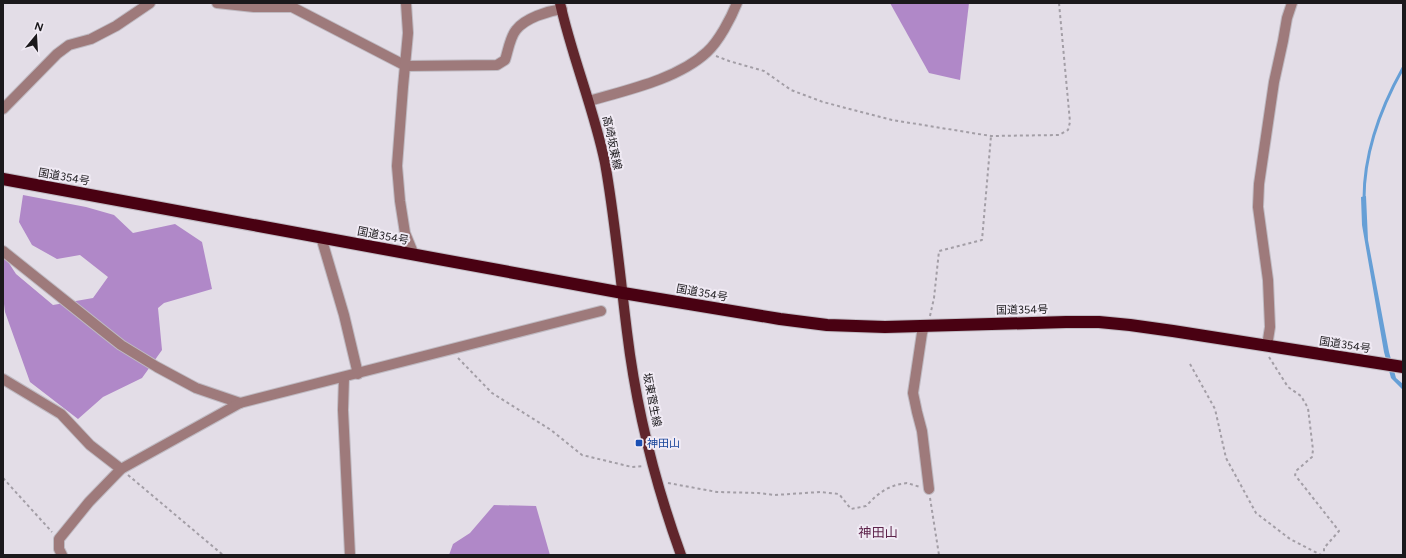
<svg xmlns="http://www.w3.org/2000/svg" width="1406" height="558" viewBox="0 0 1406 558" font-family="Figtree,'Noto Sans JP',sans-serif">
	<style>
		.forest { fill: #b088c8 }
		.water { fill: #669fd6 }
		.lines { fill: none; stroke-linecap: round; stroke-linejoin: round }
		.stream { stroke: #669fd6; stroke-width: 3 }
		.minor-casing { stroke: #bfbac2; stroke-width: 12 }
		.major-casing { stroke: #bfbac2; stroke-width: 12 }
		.highway-casing { stroke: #bfbac2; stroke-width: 14 }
		.path { stroke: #a39ea6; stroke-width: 2; stroke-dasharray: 3 3; stroke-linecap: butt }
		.minor { stroke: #9e7a7b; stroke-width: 10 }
		.major { stroke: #61262c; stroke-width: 10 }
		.highway { stroke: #490112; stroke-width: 12 }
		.transit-dot { fill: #1a4fb4; stroke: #f0eaf4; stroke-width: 1.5 }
		.labels { text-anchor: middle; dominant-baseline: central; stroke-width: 4; stroke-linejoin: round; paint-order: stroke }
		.street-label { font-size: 11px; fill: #1b191c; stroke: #f0eaf4 }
		.transit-label { font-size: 11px; fill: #164399; stroke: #f0eaf4; text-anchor: start }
		.quarter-label { font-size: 13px; fill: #5e234b; stroke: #f0eaf4 }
	</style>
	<rect width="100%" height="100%" fill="#e3dde7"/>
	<g class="forest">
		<polygon points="890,3 969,3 960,80 929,73"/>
		<polygon points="23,195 86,207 114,215 133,233 175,224 202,242 212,289 164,303 158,308 162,350 142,378 103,397 78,419 30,382 5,312 3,296 3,254 16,274 53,305 93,298 108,277 80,255 57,259 32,245 19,222"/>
		<polygon points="494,505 536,506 550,555 449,555 453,544 470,533"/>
	</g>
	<polygon class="water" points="1366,196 1368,240 1389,352 1396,378 1403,384 1403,390 1391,378 1384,352 1362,225 1361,197"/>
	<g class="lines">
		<path class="stream" d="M1364,199C1364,152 1380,109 1403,68"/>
		<defs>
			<g id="minor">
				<path d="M217,3L254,7H292L406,66L497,65L505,60C508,51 510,37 516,30C525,18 548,11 562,9"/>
				<polyline points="406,3 408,33 403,87 397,166 400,201 405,233 414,255"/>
				<path d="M589,101C627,90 678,79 707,52C719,41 731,18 737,3"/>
				<polyline points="3,109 57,54 69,45 91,39 116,26 150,3"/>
				<polyline points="321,237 344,315 358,374"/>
				<polyline points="3,251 102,330 121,345 157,367 196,388 240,403"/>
				<polyline points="925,325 922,333 913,393 917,412 922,431 929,489"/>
				<polyline points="1267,346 1270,327 1268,280 1258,207 1259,184 1274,82 1283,41 1287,18 1292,3"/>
				<polyline points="344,377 343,410 350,555"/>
				<polyline points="3,379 61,414 90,445 121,469"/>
				<polyline points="62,555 59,549 59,539 89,502 121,469 240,403 601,311"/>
			</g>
			<path id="major" d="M560,3C572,57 594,109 605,163C615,219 620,276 627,332C636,407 655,483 681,555"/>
			<polyline id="highway" points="3,179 623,293 780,319 827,325 885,327 1066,322 1099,322 1130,325 1173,331 1403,367"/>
		</defs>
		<use href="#minor" class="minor-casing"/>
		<use href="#major" class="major-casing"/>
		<use href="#highway" class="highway-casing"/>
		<g class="path">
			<polyline points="716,56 729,61 764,71 791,90 823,102 892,120 991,136 1059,135 1068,130 1070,122 1059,3"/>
			<polyline points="930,316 934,298 939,251 982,240 991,136"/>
			<polyline points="1269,357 1288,387 1301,396 1308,408 1313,450 1312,457 1297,470 1295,475 1339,531 1324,548 1324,555"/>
			<polyline points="458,358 492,393 551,430 582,455 632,467 644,466"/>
			<polyline points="1190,364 1215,409 1226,458 1256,513 1290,539 1321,555"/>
			<polyline points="128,475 223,555"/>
			<polyline points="3,478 52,532"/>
			<polyline points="668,483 717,492 758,493 775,495 820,492 839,494 851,509 866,506 876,496 886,489 896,485 907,483 920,487"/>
			<polyline points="930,498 939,555"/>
		</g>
		<use href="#minor" class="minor"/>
		<use href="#major" class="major"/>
		<use href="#highway" class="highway"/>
	</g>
	<rect class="transit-dot" x="635" y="439" width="8" height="8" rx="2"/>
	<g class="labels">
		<g class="street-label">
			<text transform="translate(612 143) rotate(78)">高崎坂東線</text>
			<text transform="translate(64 177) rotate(10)">国道354号</text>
			<text transform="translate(383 236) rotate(11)">国道354号</text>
			<text transform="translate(702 293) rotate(10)">国道354号</text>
			<text transform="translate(1022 310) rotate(-1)">国道354号</text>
			<text transform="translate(1345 345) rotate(9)">国道354号</text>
			<text transform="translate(652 400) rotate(79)">坂東菅生線</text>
		</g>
		<g class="transit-label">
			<text x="647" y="443">神田山</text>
		</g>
		<g class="quarter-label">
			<text x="878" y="532">神田山</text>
		</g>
	</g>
	<rect width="1406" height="558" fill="none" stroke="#1b191c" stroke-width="8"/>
	<g transform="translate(36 36) rotate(18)" stroke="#f0eaf4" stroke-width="3" paint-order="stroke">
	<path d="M0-3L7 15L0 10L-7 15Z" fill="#1b191c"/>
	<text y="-6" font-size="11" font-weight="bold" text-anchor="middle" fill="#1b191c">N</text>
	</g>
</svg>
